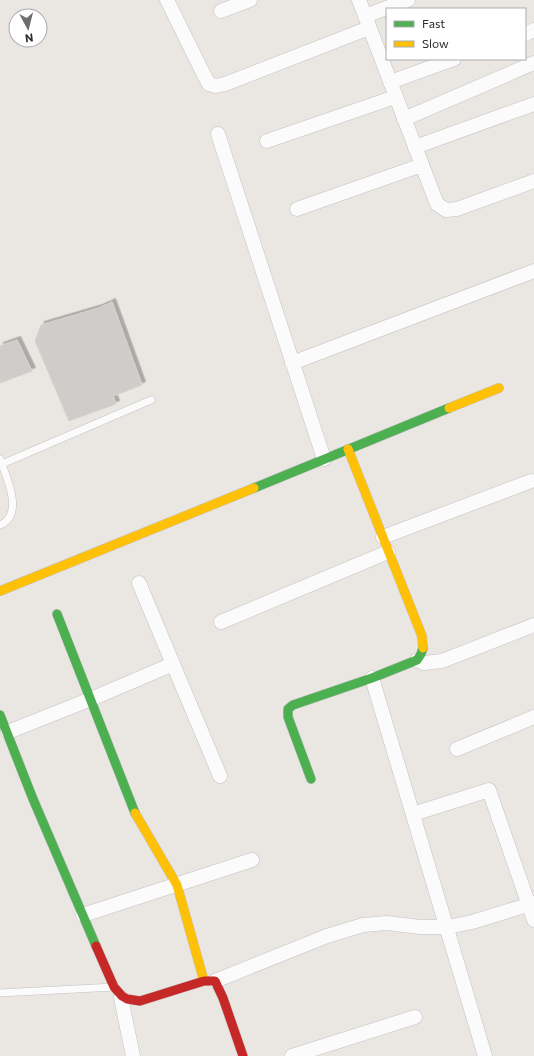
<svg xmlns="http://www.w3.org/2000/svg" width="534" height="1056" viewBox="0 0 534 1056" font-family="Commissioner,sans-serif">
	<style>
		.building { fill: #cfccc9; stroke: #d5d2ce; filter: url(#shadow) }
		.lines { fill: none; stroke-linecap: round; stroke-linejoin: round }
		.lane-casing { stroke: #c3c2c3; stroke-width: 8 }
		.street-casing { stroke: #c3c2c3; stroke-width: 15 }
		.fast-casing { stroke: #c3c2c3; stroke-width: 10 }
		.slow-casing { stroke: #c3c2c3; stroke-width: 10 }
		.jam-casing { stroke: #c3c2c3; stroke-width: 10 }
		.lane { stroke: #fcfbfb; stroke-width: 7 }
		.street { stroke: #fcfbfb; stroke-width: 14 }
		.fast { stroke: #4caf50; stroke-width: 9 }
		.slow { stroke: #ffc107; stroke-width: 9 }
		.jam { stroke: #c62828; stroke-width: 9 }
	</style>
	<defs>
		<filter id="shadow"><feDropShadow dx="3.5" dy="-3.5" stdDeviation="0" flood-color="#0004"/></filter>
	</defs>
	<rect width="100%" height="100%" fill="#eae6e2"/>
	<g class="building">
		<polygon points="112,302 142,385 113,396 116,404 69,421 35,341 41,325 99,308"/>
		<polygon points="17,340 32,371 0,383 0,346"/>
	</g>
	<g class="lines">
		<defs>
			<g id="lane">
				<path d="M0,459C6,476 25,515 0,525"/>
				<polyline points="2,464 151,400"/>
				<polyline points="0,993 114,987"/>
			</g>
			<g id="street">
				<polyline points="167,0 204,75 209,84 216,86 225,84 369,28"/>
				<polyline points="359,0 437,204 446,210 457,209 534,181"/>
				<polyline points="221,11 250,0"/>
				<polyline points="365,16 408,0"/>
				<polyline points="525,34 534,30"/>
				<polyline points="390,82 454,59"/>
				<polyline points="404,119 534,63"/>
				<polyline points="218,134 324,459"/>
				<polyline points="267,141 395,97"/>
				<polyline points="415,147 534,104"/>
				<polyline points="297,209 422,165"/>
				<polyline points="292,363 534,271"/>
				<polyline points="383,537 531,481"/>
				<polyline points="139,583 220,776"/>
				<polyline points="221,622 388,552"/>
				<polyline points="417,660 424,663 442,661 534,625"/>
				<polyline points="372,678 485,1056"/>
				<polyline points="8,732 91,699 173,664"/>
				<polyline points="457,749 534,717"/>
				<polyline points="413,814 489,790 534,920"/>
				<polyline points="83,915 252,860"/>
				<polyline points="215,981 327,936 363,925 387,923 420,927 448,927 472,922 534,903"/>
				<polyline points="121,998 133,1056"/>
				<polyline points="292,1056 415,1017"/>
			</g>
			<g id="fast">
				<polyline points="254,488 449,408"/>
				<polyline points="57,614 135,813"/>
				<polyline points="0,715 33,799 96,946"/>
				<polyline points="311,779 288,717 288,709 293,705 372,678 417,660 421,654 423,648"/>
			</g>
			<g id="slow">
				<polyline points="449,408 499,388"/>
				<polyline points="348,449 422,636 423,648"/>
				<polyline points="0,591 254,488"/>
				<polyline points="135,813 177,885 204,981"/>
			</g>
			<polyline id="jam" points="96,946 114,987 122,996 127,999 140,1001 204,981 215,981 223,998 243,1056"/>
		</defs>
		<use href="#lane" class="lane-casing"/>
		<use href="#street" class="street-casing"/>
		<use href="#fast" class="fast-casing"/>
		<use href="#slow" class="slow-casing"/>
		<use href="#jam" class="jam-casing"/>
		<use href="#lane" class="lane"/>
		<use href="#street" class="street"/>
		<use href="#fast" class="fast"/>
		<use href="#slow" class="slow"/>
		<use href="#jam" class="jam"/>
	</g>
	<rect x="386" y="8" width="140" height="52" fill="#ffffff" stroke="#ababab"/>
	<rect x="394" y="21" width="20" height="6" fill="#4caf50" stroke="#ababab"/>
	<text x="422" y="28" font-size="12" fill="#2c2c2c">Fast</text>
	<rect x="394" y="41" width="20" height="6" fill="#ffc107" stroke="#ababab"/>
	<text x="422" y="48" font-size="12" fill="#2c2c2c">Slow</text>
	<g transform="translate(28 28) rotate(173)"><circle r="19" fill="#ffffff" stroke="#ababab"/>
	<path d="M0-3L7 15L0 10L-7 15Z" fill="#6e6d6c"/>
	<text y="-6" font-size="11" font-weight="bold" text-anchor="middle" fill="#2c2c2c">N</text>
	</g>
</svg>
